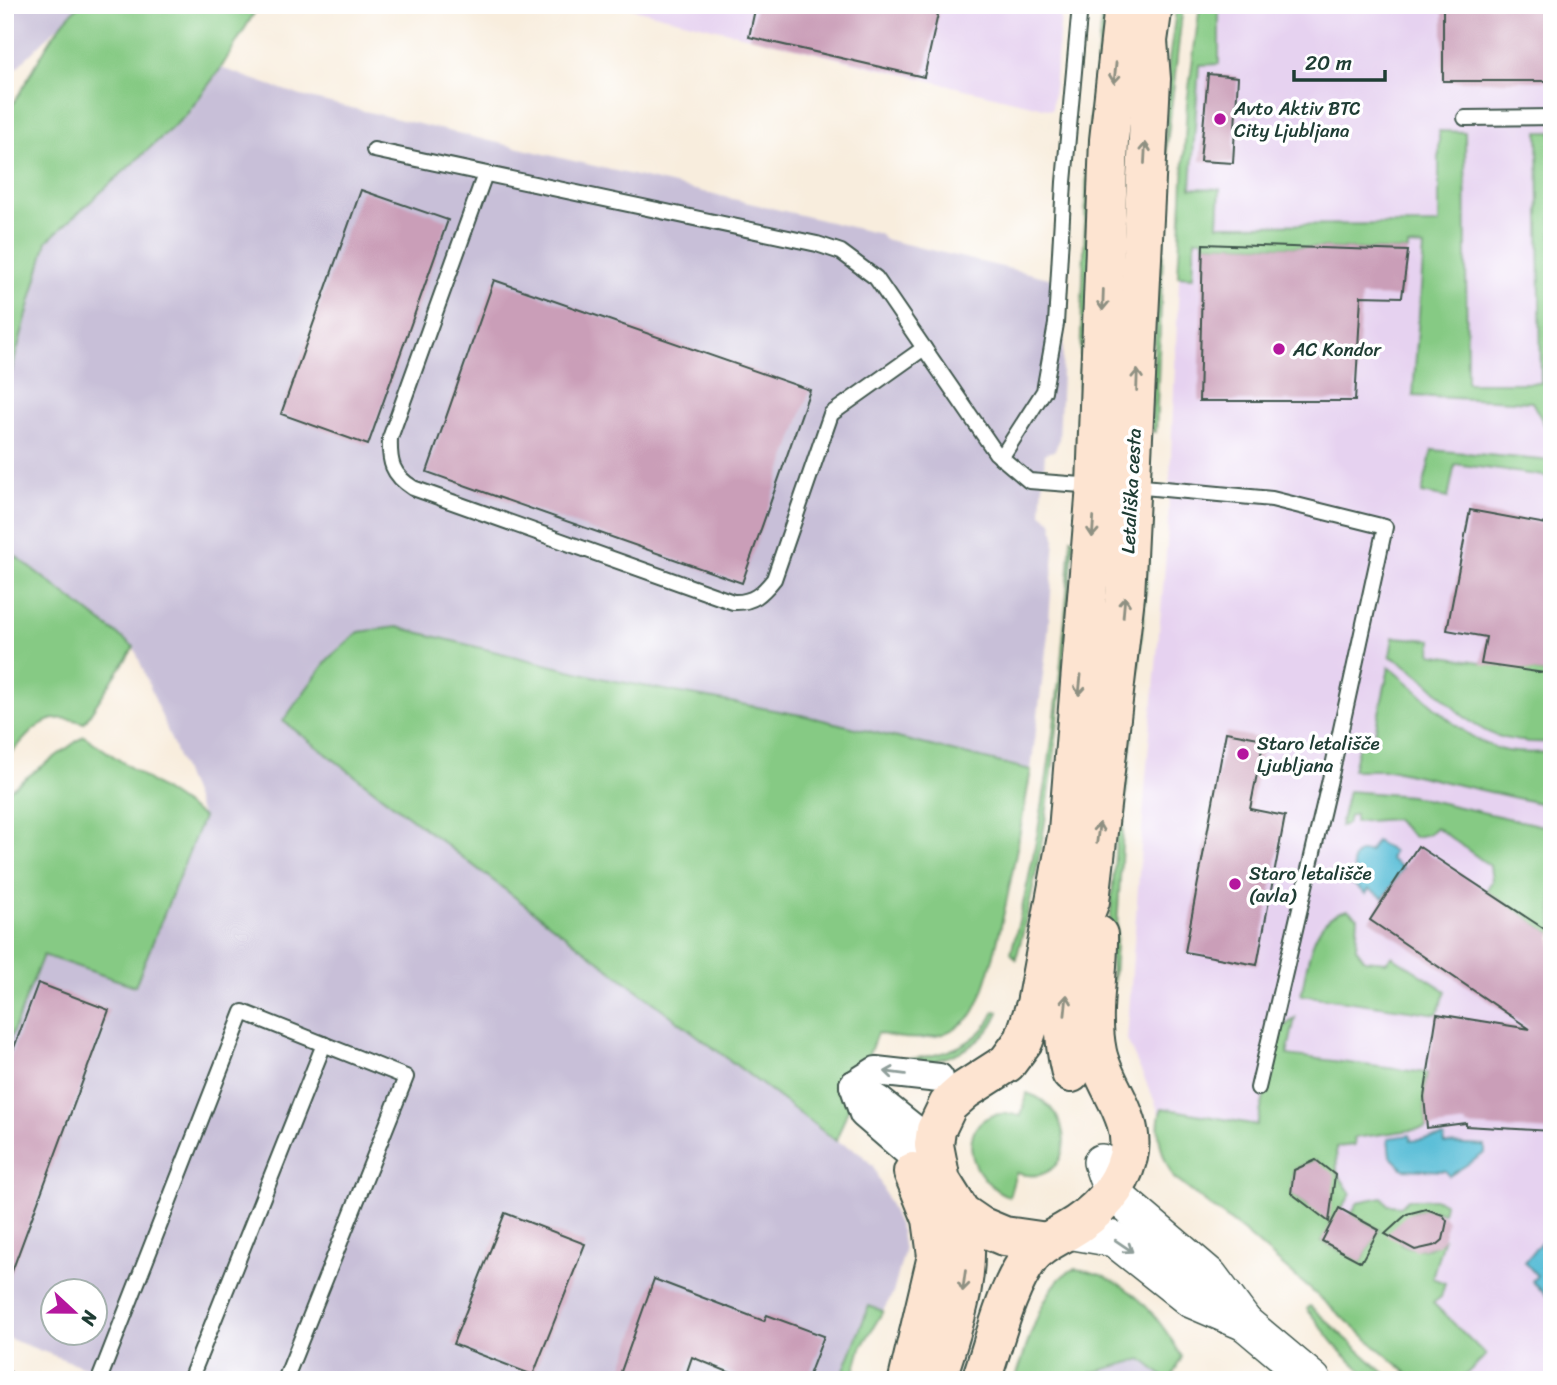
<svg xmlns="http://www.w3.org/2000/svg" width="1557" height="1385" viewBox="0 0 1557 1385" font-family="Sriracha,sans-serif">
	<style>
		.built { fill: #e6d2f0 }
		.industrial { fill: #c8bfd8; fill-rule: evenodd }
		.green { fill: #86ca84; stroke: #52845c; stroke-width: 2; fill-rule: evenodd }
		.water { fill: #59bdd7; stroke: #3c7d86; stroke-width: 2 }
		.building { fill: #ca9eb8 }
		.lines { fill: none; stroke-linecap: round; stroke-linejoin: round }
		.service-casing { stroke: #40574d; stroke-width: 18 }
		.minor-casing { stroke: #40574d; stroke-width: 32 }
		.tertiary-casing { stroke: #40574d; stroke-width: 38 }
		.secondary-casing { stroke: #40574d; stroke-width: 42 }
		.service { stroke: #fff; stroke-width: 14 }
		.minor { stroke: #fff; stroke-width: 28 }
		.tertiary { stroke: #fff; stroke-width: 35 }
		.secondary { stroke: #fde4d1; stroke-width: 38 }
		.oneway { stroke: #8e9082 }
		.oneway2 { stroke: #8f9e9a }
		.poi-dot { fill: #b5179e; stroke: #fff; stroke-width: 2.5 }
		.labels { text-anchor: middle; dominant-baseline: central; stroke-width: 7; stroke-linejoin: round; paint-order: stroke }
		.poi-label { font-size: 19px; fill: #1f3d34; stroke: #fff; text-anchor: start }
		.street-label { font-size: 19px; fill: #1f3d34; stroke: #fff }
	</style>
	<rect width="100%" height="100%" fill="#fff"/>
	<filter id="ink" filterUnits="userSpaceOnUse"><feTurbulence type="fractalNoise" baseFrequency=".0143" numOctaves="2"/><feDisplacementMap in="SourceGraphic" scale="14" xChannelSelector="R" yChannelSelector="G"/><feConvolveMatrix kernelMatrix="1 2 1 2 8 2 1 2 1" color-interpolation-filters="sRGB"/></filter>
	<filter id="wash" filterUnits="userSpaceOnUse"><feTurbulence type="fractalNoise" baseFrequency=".00686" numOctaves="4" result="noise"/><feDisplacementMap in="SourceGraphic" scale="28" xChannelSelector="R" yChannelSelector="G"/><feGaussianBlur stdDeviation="1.57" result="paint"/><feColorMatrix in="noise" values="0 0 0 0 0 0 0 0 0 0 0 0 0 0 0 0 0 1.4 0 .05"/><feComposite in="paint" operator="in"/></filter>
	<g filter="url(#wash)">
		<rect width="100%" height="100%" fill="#f8eddd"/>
		<g class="built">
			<polygon points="617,5 1062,5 1052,110"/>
			<polygon points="1200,5 1552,5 1552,1380 1415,1380 1243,1231 1174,1178 1162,1153 1159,1114 1155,1102 1127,1040 1146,777 1167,543 1187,103"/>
		</g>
		<g class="industrial">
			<polygon points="5,5 80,5 5,79"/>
			<path d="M221,68L301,96L880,234L884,239L1066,282L1059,441L1054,451L1045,453L1041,513L1052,521L1055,537L1048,635L1031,770L1014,859L991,964L978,1003L970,1017L937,1037L921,1040L877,1033L837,1141L859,1152L873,1166L901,1231L904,1252L893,1293L883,1311L869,1306L840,1380H118L5,1337V1052L43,955L134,986L202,817L134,647L5,548V395L47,241L186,115ZM52,1290H94V1332H52Z"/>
			<polygon points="1142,1359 1165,1378 1088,1380 1090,1373"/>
		</g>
		<g class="green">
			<path d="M80,5H259L221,68L186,115L47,241L5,395V115C32,80 46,34 80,5Z"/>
			<polygon points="1103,5 1109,5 1081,439 1077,448 1088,141"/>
			<polygon points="1177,5 1183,5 1167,144 1156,432 1153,432 1151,420 1169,60"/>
			<polygon points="1200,5 1219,5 1219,64 1199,65 1191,188 1220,189 1218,225 1439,224 1439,131 1465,132 1467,383 1541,383 1538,132 1552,132 1552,438 1532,402 1413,396 1424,247 1408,246 1408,251 1203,244 1203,239 1195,239 1193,277 1178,276 1187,103"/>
			<polygon points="1432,450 1552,461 1552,477 1455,464 1448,498 1422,493"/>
			<path d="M1071,538L1074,539C1062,682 1054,820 1016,959L1011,953C1047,817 1062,678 1071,538Z"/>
			<polygon points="1147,544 1150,545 1123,829 1113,991 1109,937 1117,829"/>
			<path d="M5,548L134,647L84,723C41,708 33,733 5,759Z"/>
			<path d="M397,627L605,679L806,716L1031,770C1023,813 994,996 968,1019C941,1042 910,1042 877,1033L836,1141L283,721L329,658L359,632Z"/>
			<path d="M1393,637L1432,640L1431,654L1552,674V742C1458,747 1458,692 1390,656Z"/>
			<path d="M1389,667C1426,694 1457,738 1503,750C1518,754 1536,753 1552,752V806L1393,770H1353L1359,744L1372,746Z"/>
			<polygon points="84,736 203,817 135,986 43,955 5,1052 5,793"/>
			<polygon points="1348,791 1411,796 1552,828 1552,934 1486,891 1492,881 1490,866 1436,827 1429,834 1414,837 1394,819 1355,822 1355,814 1349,816 1347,824 1340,826"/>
			<path d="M1348,910L1358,917L1356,948L1365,960L1386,962L1392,956L1446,991L1437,1014L1301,995C1308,965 1310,916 1348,910Z"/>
			<path d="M995,1011L999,1012C984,1049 941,1064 904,1064L906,1059C940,1057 981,1045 995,1011Z"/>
			<path d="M1295,1018L1287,1055L1427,1073L1424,1097L1427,1128L1354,1138L1355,1145L1336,1147L1337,1172L1351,1194L1322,1241L1361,1262L1379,1230L1351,1215L1358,1202L1382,1197L1388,1205L1401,1206L1408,1199H1436L1445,1204L1443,1213C1420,1205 1404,1211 1396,1234L1401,1244C1414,1252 1431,1250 1443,1240L1432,1278L1445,1283L1441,1297L1433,1303L1486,1355L1460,1380H1415L1243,1231L1174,1178C1163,1159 1153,1130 1162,1108L1257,1125L1281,1029ZM1316,1160L1332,1198L1310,1208L1291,1193L1294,1170Z"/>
			<path d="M1027,1093C1080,1110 1075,1190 1016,1173L1009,1197C954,1172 960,1100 1021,1116Z"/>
			<path d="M1075,1269C1126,1274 1158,1315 1182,1357L1170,1380H1161L1164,1377L1142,1359L1090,1373L1088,1380H1015C1026,1351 1044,1277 1075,1269Z"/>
			<polygon points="869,1306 883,1311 861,1348 852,1380 840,1380"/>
			<polygon points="1310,1306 1392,1380 1372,1380 1341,1352 1307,1309"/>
		</g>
		<g class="water">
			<path d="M1376,841L1393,852L1390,859L1403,868L1384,898L1369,889L1366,894L1349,881L1355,872C1350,860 1355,850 1369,852Z"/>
			<polygon points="1410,1135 1411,1141 1444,1137 1445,1144 1485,1146 1485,1153 1449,1176 1446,1171 1403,1169 1390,1156 1388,1138"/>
			<polygon points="1552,1228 1552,1301 1532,1281 1537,1276 1525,1262"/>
		</g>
		<g id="blocks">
			<g class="building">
				<polygon points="756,5 940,5 924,77 749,37"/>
				<rect x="1443" y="5" width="109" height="76"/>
				<polygon points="1208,74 1238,77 1233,163 1200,161"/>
				<polygon points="361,190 448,220 368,445 281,414"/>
				<polygon points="1203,244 1408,251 1402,297 1361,296 1355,401 1199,401"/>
				<polygon points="494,280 810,390 742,583 427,472"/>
				<polygon points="1470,510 1552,525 1552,674 1481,664 1486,637 1447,630"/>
				<polygon points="1226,732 1264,739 1250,809 1285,816 1257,965 1185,952"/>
				<polygon points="1418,846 1552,934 1552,1131 1466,1126 1466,1123 1427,1128 1424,1097 1437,1014 1530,1029 1370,920"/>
				<polygon points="38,983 109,1010 8,1282 5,1281 5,1072"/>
				<polygon points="1316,1160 1335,1175 1329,1222 1291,1193 1294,1170"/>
				<polygon points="1339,1208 1379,1230 1361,1262 1322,1241"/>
				<polygon points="1426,1209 1443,1215 1447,1221 1443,1240 1437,1245 1415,1250 1385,1234 1407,1214"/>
				<polygon points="505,1213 585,1244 533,1375 453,1344"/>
				<polygon points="654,1279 764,1321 767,1315 824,1336 807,1380 748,1380 692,1357 684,1380 618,1380"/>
			</g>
		</g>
	</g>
	<g filter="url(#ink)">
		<use href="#blocks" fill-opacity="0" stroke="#40574d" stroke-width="2"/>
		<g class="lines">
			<defs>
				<g id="service">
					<polyline points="1465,118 1552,117"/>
					<polyline points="374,150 817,244 841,252 876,278 996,453 1029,481 1095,486"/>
					<path d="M485,174L390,438C389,462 392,475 413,488L733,602C753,603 762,594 774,579L831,414L924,348"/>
					<polyline points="1001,458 1044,391 1056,324 1064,182 1080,5"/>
					<polyline points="1133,486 1272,499 1385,527 1331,775 1258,1088"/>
					<polyline points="5,1378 8,1380"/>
					<polyline points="99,1380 243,1012 406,1077 285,1380"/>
					<polyline points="190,1380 324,1044"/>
				</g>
				<g id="minor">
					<polyline points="854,1085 878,1100 934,1145"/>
					<polyline points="854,1085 876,1071 939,1078"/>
					<polyline points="854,1085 864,1114 908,1152"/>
				</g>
				<g id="tertiary">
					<polyline points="1101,1162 1106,1177 1122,1201 1210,1276 1245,1323 1313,1380"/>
					<polyline points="1068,1231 1114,1239 1191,1300 1245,1323"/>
				</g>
				<g id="secondary">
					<path d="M1071,1073C1057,1016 1067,954 1090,901L1125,596L1151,79L1148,41L1153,5"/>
					<polyline points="1047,1242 1004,1236 980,1226 961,1213 941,1181 934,1145 936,1130 948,1105 965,1090 1007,1063 1024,1040 1036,1004 1068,831 1096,486 1109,140 1124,5"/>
					<polyline points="908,1380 937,1256 932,1219 913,1172"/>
					<path d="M936,1380C954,1324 974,1272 961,1213"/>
					<path d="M981,1380C995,1341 1005,1291 1030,1257C1039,1245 1053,1239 1065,1232C1095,1215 1119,1192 1128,1157C1137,1118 1104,1087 1097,1052C1089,1013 1099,974 1098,935"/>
				</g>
			</defs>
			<use href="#service" class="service-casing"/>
			<use href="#minor" class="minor-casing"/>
			<use href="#tertiary" class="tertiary-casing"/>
			<use href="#secondary" class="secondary-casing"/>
			<use href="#service" class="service"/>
			<use href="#minor" class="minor"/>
			<use href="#tertiary" class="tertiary"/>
			<use href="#secondary" class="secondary"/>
		</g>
		<defs><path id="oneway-shaft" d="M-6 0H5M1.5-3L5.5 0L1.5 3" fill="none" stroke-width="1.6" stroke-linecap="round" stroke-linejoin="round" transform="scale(1.75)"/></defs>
		<g class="oneway">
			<use href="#oneway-shaft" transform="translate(1115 73) rotate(96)"/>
			<use href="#oneway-shaft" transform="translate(1145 153) rotate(-87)"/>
			<use href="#oneway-shaft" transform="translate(1103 300) rotate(92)"/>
			<use href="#oneway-shaft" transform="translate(1137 380) rotate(-88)"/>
			<use href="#oneway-shaft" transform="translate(1093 527) rotate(94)"/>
			<use href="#oneway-shaft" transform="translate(1124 607) rotate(-85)"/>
			<use href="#oneway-shaft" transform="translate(1080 685) rotate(96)"/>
			<use href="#oneway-shaft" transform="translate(1098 833) rotate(-83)"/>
			<use href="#oneway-shaft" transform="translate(1066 1005) rotate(-84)"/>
			<use href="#oneway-shaft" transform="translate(964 1281) rotate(98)"/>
		</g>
		<g class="oneway2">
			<use href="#oneway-shaft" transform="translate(895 1073) rotate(-172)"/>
			<use href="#oneway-shaft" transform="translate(1124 1246) rotate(34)"/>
		</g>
	</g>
	<g class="poi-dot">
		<circle cx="1220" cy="119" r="7"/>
		<circle cx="1279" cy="349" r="7"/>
		<circle cx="1243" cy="754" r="7"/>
		<circle cx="1235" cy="884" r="7"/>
	</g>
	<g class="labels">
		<g class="poi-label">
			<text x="1234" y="108">Avto Aktiv BTC<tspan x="1234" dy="22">City Ljubljana</tspan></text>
			<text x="1293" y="349">AC Kondor</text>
			<text x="1257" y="743">Staro letališče<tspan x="1257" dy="22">Ljubljana</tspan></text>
			<text x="1249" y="873">Staro letališče<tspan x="1249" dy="22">(avla)</tspan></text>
		</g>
		<g class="street-label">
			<text transform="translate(1131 491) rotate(-87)">Letališka cesta</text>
		</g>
	</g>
	<rect width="1557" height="1385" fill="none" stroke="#fff" stroke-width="28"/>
	<g transform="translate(74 1312) rotate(112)"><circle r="33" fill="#ffffff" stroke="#a5b1ae" stroke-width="2"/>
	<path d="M0-5L12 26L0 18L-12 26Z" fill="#b5179e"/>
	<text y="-10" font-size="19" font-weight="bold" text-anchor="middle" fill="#1f3d34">N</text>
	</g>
	<path d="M1294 70v10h91v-10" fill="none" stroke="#1f3d34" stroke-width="3.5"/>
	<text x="1305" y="70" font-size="21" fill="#1f3d34" stroke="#ffffff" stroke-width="5" paint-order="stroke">20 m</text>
</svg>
